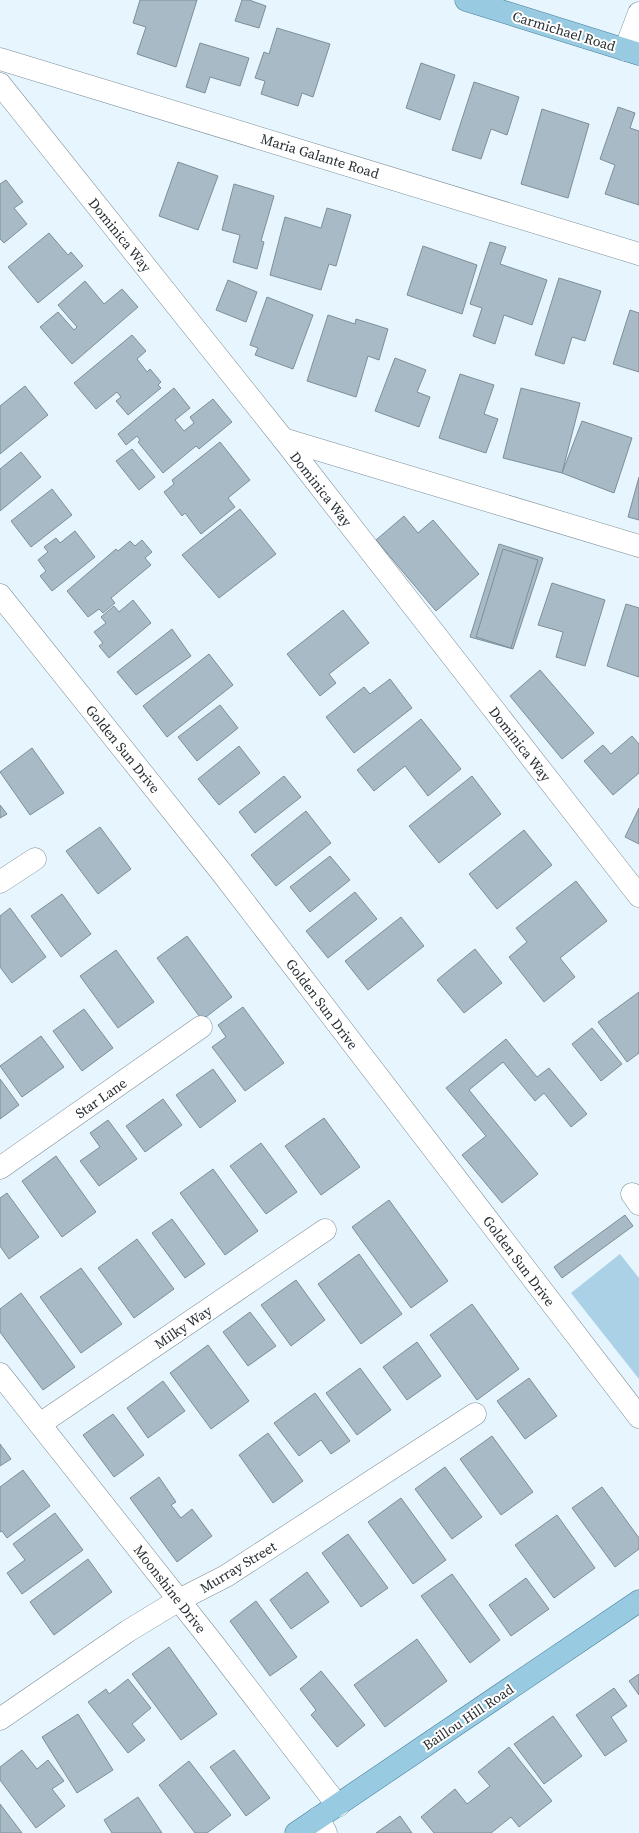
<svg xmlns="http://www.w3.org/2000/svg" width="639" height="1833" viewBox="0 0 639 1833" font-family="'Source Serif 4',serif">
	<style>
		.green { fill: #abd1e6 }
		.building { fill: #a7bac5; stroke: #7d8f99 }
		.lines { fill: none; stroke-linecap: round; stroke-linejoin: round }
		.minor-casing { stroke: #7d8f99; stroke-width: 23 }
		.major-casing { stroke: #447c98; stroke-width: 23 }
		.minor { stroke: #fff; stroke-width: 22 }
		.major { stroke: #98cae2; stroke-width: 22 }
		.labels { text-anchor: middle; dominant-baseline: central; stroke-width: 4; stroke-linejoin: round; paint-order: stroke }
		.street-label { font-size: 14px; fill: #272e32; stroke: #fff }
	</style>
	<rect width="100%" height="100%" fill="#e6f5fe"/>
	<polygon class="green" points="620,1254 639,1278 639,1379 571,1293"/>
	<g class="building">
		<polygon points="140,0 197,0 176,67 137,54 146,27 133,23"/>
		<polygon points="242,0 249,0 266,6 259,28 235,21"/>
		<polygon points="277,28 330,44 313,97 302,93 298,106 261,94 265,81 255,78 264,52 269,54"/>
		<polygon points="200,43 249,58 240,86 210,77 205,93 186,87"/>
		<polygon points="421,63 455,75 440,120 406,108"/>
		<polygon points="474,82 519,97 507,135 491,129 481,159 452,150"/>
		<polygon points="618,107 635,113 630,128 639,131 639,205 605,194 615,165 600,159"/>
		<polygon points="542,109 589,124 568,198 521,184"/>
		<polygon points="178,162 218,176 198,230 159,216"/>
		<polygon points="6,180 23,202 14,208 27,224 4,243 0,239 0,184"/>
		<polygon points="234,184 274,196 261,241 264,242 257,269 233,262 240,235 222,230"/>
		<polygon points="327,208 351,215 336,266 329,264 321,290 270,275 285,217 321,228"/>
		<polygon points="49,233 68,255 71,252 83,266 38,303 8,267"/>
		<polygon points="490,242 506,247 500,264 547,280 532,325 504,315 495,344 473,336 482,308 470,304"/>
		<polygon points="423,246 477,265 462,314 407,295"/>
		<polygon points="559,278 601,291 585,341 572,337 564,364 535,355"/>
		<polygon points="228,280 257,292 246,322 216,310"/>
		<polygon points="85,281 104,304 122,289 138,307 72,364 40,327 58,312 74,330 77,327 58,305"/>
		<polygon points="267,297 313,315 293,369 255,355 258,348 250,345"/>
		<polygon points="630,310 639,313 639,372 613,364"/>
		<polygon points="328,315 355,324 356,319 388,329 379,360 368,356 356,397 307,381"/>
		<polygon points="132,335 146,351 137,359 147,372 150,369 161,382 158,385 161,388 128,415 116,401 121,397 117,392 96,409 74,383"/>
		<polygon points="395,358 426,370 417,392 430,397 419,427 375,411"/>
		<polygon points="460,374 494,385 484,414 498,419 486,453 439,438"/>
		<polygon points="25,386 48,415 0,454 0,406"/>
		<polygon points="174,388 190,408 175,420 184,431 194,423 190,417 213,399 232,422 199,449 196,446 163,473 138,442 140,440 137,436 126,445 118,434"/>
		<polygon points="521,388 580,403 562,473 503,458"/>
		<polygon points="582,421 632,438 614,493 562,473"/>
		<polygon points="220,442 250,480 228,498 235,507 201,534 185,513 182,516 164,492 174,484 172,480"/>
		<polygon points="132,449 155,477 139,490 116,461"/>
		<polygon points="21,452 41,477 0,511 0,469"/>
		<polygon points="639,477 639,520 628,517"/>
		<polygon points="52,489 72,515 31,547 11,521"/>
		<polygon points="240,509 276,554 219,598 182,555"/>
		<polygon points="404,516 418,533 433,520 479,574 436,611 376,540"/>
		<polygon points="75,531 95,557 52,591 40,576 46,571 38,560 48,552 44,547 56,538 60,543"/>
		<polygon points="142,540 152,552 145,558 151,565 111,598 115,603 103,613 99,609 88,617 67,591 116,549 118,551 130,541 135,546"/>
		<polygon points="499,544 543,558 513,649 470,637"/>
		<polygon points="503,549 538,560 511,648 476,637"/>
		<polygon points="552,583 605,600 585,666 556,657 563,632 538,625"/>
		<polygon points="133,600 151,623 109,658 99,646 103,643 94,632 106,623 101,617 114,606 119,612"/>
		<polygon points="626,604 639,608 639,677 607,666"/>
		<polygon points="343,610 369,643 329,674 336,683 320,696 287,654"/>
		<polygon points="172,629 191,656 136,695 117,672"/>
		<polygon points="209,654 233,685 167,737 143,706"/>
		<polygon points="540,670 594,733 562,759 510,696"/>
		<polygon points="390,679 412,708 354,753 326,717 364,687 370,694"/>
		<polygon points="220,705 238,728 197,761 178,737"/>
		<polygon points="421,719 461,769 428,796 405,766 374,791 357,770"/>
		<polygon points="632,736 639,744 639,773 613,795 584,761 603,745 611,754"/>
		<polygon points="239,746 260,773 219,805 198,779"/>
		<polygon points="32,748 64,793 30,815 0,772"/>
		<polygon points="284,776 301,797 255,833 239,812"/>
		<polygon points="472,776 501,814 439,863 409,826"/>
		<polygon points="0,805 7,814 0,818"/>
		<polygon points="639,808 639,844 625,837"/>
		<polygon points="306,811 331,843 276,886 251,855"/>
		<polygon points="100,827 131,869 98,894 66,851"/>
		<polygon points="524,830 552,865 497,909 469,874"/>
		<polygon points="330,856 350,880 310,912 290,887"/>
		<polygon points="576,881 607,921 560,958 575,977 544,1002 509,957 527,942 516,928"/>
		<polygon points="355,892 377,919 328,958 306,931"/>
		<polygon points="62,894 91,934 61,957 31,916"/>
		<polygon points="10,908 46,957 12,983 0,967 0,916"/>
		<polygon points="401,917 424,946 368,990 345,961"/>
		<polygon points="187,936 232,997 202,1020 157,958"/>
		<polygon points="475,949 502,983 464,1013 437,980"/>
		<polygon points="116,950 154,1002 118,1028 80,976"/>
		<polygon points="639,992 639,1053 627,1062 598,1022"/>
		<polygon points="243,1007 284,1063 245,1091 212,1047 226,1037 218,1025"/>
		<polygon points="84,1009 113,1048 82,1071 53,1031"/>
		<polygon points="592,1028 622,1064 601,1081 572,1044"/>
		<polygon points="41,1036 64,1067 22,1097 0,1066"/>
		<polygon points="506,1039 537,1077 549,1068 587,1114 571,1127 544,1093 535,1101 503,1062 469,1090 538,1174 502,1203 462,1155 486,1136 446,1088"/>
		<polygon points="213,1069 236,1101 200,1128 176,1095"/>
		<polygon points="0,1079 19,1105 0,1119"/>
		<polygon points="163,1099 182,1125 145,1152 126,1126"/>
		<polygon points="324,1118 360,1167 321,1195 285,1146"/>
		<polygon points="108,1120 137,1159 99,1186 80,1161 100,1147 90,1133"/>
		<polygon points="261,1143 297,1192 266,1214 230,1166"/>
		<polygon points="56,1156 96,1212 62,1237 22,1181"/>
		<polygon points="213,1169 258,1231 225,1255 180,1193"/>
		<polygon points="7,1193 39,1237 9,1259 0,1246 0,1198"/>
		<polygon points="389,1200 448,1281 411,1308 352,1227"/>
		<polygon points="625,1215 633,1226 562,1278 554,1267"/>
		<polygon points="172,1219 205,1264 185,1278 152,1233"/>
		<polygon points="137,1239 174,1289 134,1318 98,1268"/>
		<polygon points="359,1254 402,1314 361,1344 318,1284"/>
		<polygon points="81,1268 122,1324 81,1353 40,1297"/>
		<polygon points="296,1280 325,1320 291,1346 261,1305"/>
		<polygon points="21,1293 75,1367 43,1390 0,1332 0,1309"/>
		<polygon points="472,1304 519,1369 477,1400 430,1335"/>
		<polygon points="250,1312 276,1346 248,1366 223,1332"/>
		<polygon points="417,1342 441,1376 407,1400 383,1367"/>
		<polygon points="208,1345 249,1401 211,1429 170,1373"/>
		<polygon points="360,1368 391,1410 357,1435 326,1393"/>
		<polygon points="529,1378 557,1416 525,1439 497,1401"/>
		<polygon points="163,1381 185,1411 148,1438 127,1408"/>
		<polygon points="315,1393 350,1441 331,1454 321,1440 299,1456 274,1423"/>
		<polygon points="113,1414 144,1455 114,1477 83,1435"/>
		<polygon points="268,1433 303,1481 273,1503 239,1455"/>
		<polygon points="492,1436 533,1492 501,1515 460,1459"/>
		<polygon points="0,1444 11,1459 0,1466"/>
		<polygon points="445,1467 482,1517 452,1539 415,1489"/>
		<polygon points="23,1470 50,1506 7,1538 2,1531 0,1532 0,1487"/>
		<polygon points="159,1477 176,1502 171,1505 181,1518 192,1509 212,1536 177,1562 130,1498"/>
		<polygon points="602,1487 639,1538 639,1549 615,1567 572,1508"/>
		<polygon points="401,1498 446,1560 413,1584 368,1522"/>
		<polygon points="55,1513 83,1550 22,1594 7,1573 25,1560 13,1544"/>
		<polygon points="557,1515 595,1568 554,1598 515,1545"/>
		<polygon points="348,1534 388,1588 361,1607 322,1553"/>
		<polygon points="88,1559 112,1592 54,1635 30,1602"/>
		<polygon points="307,1572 329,1602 291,1629 270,1600"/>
		<polygon points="452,1574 500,1640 470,1663 421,1596"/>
		<polygon points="526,1578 549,1609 511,1636 489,1605"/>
		<polygon points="256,1601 297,1657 270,1676 230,1621"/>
		<polygon points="417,1639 447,1681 385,1727 354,1685"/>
		<polygon points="169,1647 217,1714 181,1740 132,1674"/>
		<polygon points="321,1671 365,1725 337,1747 311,1715 316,1710 300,1689"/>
		<polygon points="639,1674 639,1695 629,1681"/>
		<polygon points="128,1679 151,1708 132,1724 145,1740 128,1753 88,1702 106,1689 109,1694"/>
		<polygon points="614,1688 627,1706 611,1717 627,1741 605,1756 576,1715"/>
		<polygon points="78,1714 113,1770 77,1793 42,1737"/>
		<polygon points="553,1716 582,1756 544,1784 514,1744"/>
		<polygon points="509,1747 552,1801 519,1827 511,1817 491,1833 434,1833 421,1817 455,1789 467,1804 490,1786 478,1772"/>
		<polygon points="22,1750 37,1769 48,1760 64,1781 52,1789 65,1806 36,1828 0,1780 0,1767"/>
		<polygon points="234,1750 270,1798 246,1816 210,1767"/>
		<polygon points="189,1761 231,1815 207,1833 195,1833 159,1785"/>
		<polygon points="138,1797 162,1833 112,1833 104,1820"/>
		<polygon points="0,1804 22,1833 0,1833"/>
		<polygon points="400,1816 412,1833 376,1833"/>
	</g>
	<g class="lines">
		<defs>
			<g id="minor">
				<polyline points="625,50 639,13"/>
				<polyline points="0,59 639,254"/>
				<polyline points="0,84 283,439 639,896"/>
				<polyline points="283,439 639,546"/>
				<polyline points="0,595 222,873 639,1417"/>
				<polyline points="0,882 35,859"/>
				<polyline points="0,1168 201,1027"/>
				<polyline points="632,1194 639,1204"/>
				<polyline points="0,1374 212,1642 338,1806"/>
				<polyline points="40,1424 325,1230"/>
				<polyline points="0,1719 128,1631 179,1600 226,1576 475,1414"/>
				<polyline points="318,1818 326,1833"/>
			</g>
			<g id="major">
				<polyline points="466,0 639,54"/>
				<polyline points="296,1833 639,1601"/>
			</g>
		</defs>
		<use href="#minor" class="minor-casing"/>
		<use href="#major" class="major-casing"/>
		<use href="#minor" class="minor"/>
		<use href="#major" class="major"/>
	</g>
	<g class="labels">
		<g class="street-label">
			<text transform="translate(564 31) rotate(17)">Carmichael Road</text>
			<text transform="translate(320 156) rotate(17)">Maria Galante Road</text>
			<text transform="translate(120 235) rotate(51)">Dominica Way</text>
			<text transform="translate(321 489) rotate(52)">Dominica Way</text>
			<text transform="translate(520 744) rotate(52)">Dominica Way</text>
			<text transform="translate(123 749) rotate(51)">Golden Sun Drive</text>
			<text transform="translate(322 1004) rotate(53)">Golden Sun Drive</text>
			<text transform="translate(101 1098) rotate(-35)">Star Lane</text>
			<text transform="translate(519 1261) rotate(53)">Golden Sun Drive</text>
			<text transform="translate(183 1327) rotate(-34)">Milky Way</text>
			<text transform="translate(238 1567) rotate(-31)">Murray Street</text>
			<text transform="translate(170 1589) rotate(52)">Moonshine Drive</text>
			<text transform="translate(468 1717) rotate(-34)">Baillou Hill Road</text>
		</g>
	</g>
</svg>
